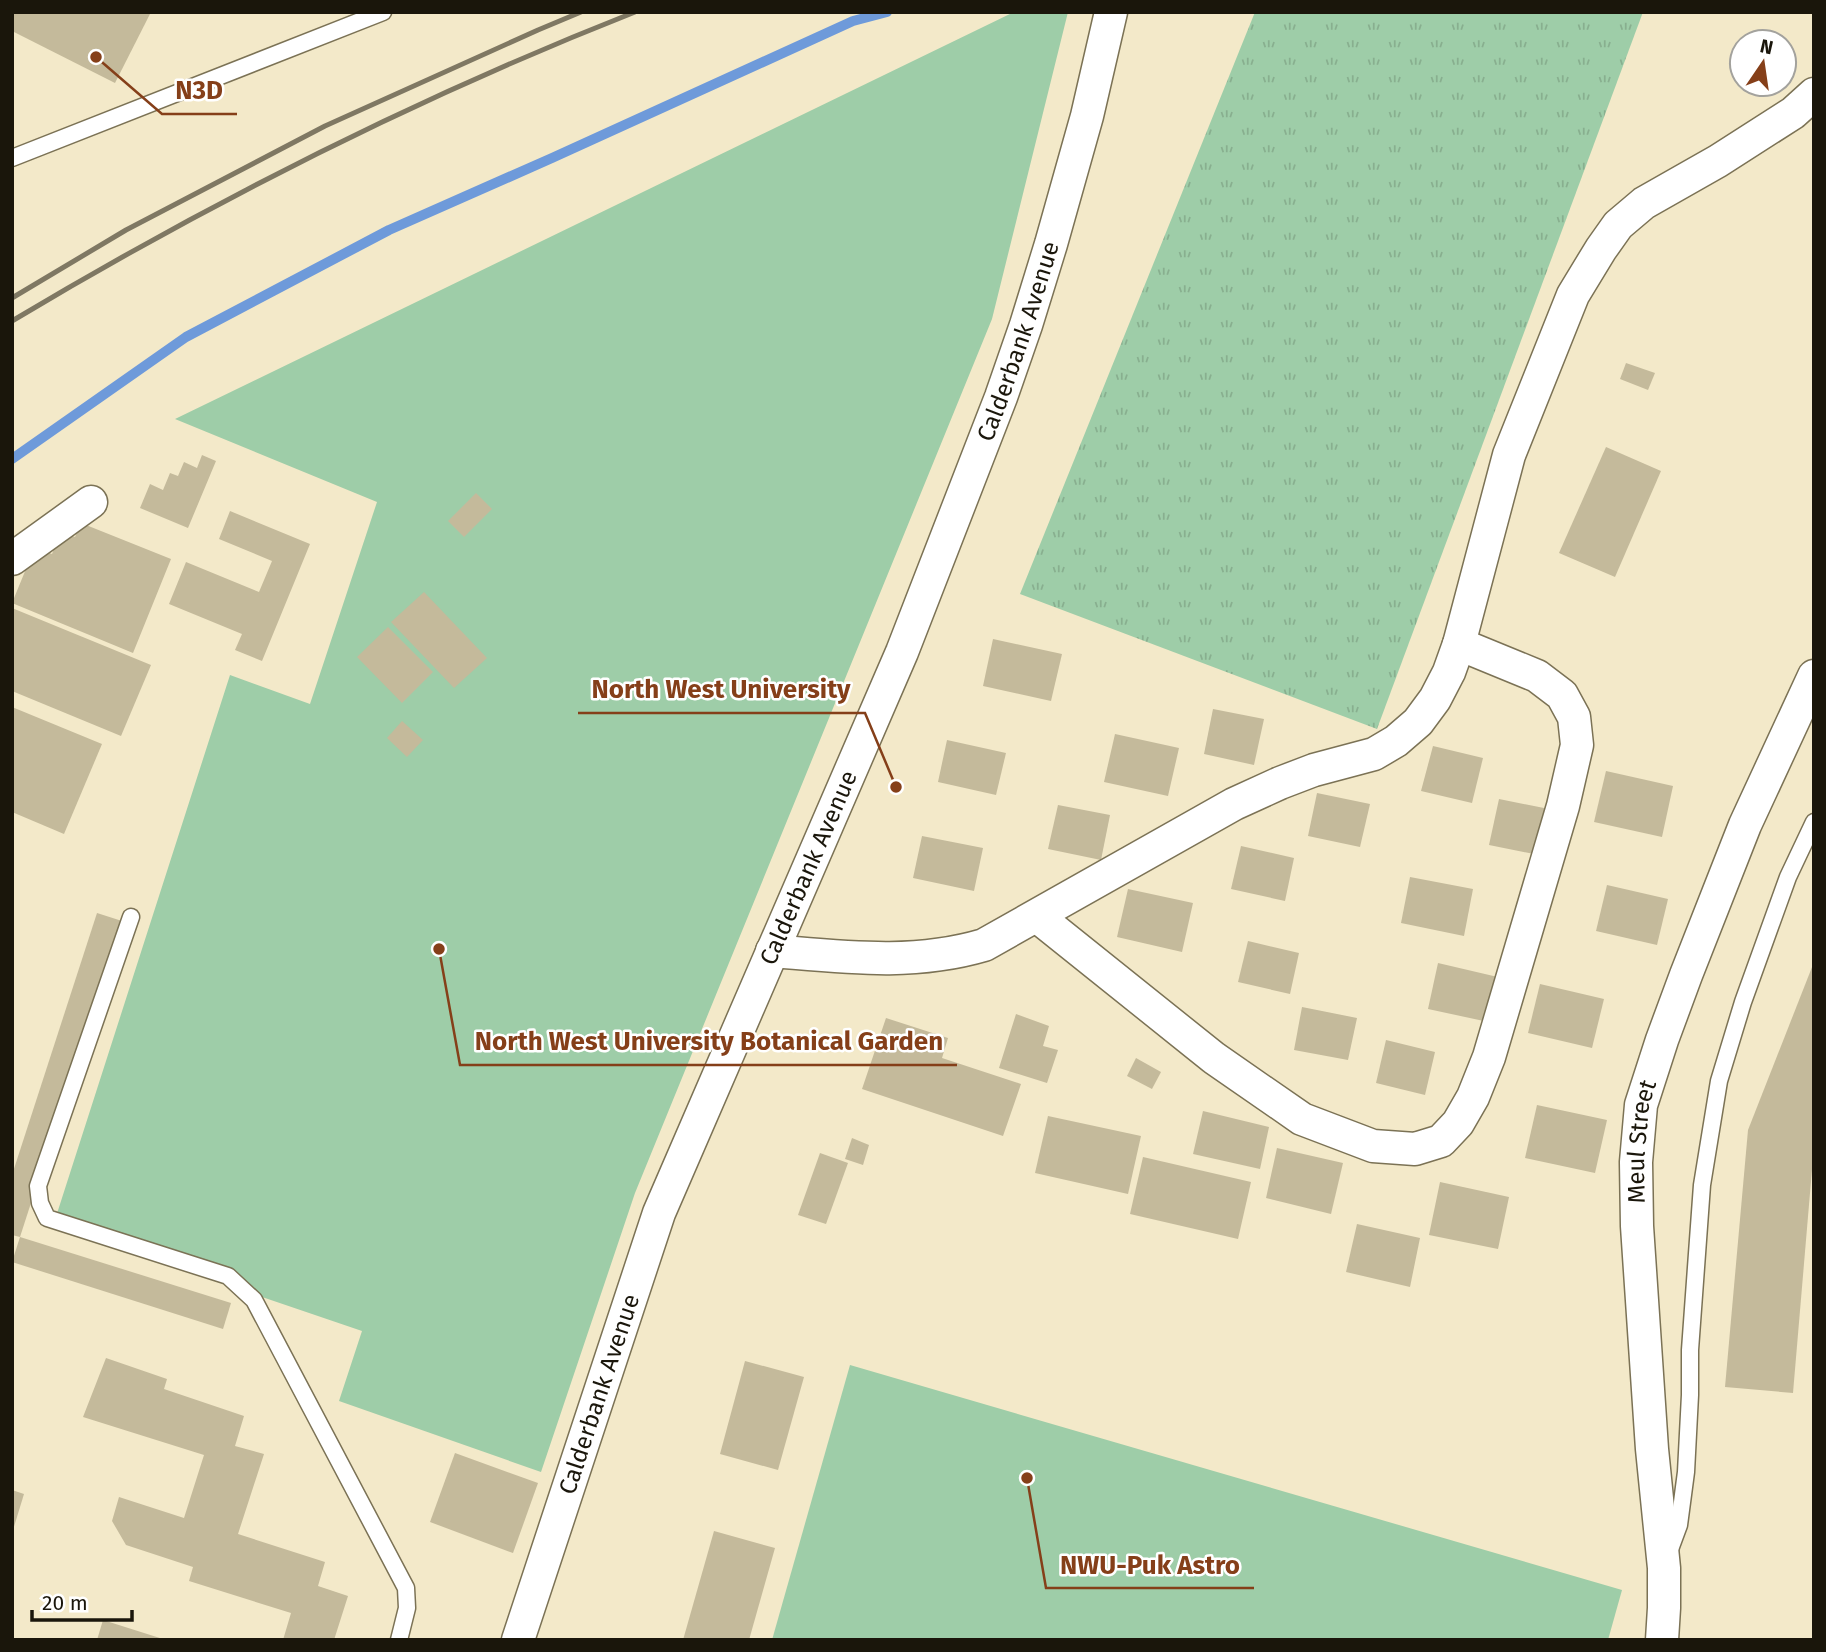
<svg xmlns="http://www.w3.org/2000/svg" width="1826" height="1652" viewBox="0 0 1826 1652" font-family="'Fira Sans',sans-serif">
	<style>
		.grass { fill: url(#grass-tufts) }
		.park { fill: #9ecda8 }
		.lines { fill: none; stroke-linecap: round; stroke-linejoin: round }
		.stream { stroke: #6e9ada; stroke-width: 10 }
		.building { fill: #c4ba9b }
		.lane-casing { stroke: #7b7255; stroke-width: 19 }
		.street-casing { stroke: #7b7255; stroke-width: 35 }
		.lane { stroke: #fff; stroke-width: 16 }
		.street { stroke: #fff; stroke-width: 32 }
		.rail { stroke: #7f7863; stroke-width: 5 }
		.labels { text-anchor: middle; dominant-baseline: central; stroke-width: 5; stroke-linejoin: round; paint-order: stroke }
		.street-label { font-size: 24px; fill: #1a160b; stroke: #fff }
		.leader { fill: none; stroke: #853f19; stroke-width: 2.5 }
		.callout-dot { fill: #853f19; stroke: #fff; stroke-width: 2.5 }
		.callout-label { font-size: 26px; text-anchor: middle; font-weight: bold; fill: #853f19; stroke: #fff; stroke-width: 5; stroke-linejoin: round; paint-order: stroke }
	</style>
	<defs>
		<pattern id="grass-tufts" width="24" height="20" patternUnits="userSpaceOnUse" patternTransform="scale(1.75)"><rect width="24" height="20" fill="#9ecda8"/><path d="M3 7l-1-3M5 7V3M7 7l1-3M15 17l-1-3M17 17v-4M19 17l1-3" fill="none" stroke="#88af8f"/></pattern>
	</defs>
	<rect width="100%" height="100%" fill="#f3e9c9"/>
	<polygon class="grass" points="1255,12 1643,12 1377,729 1020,594"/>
	<g class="park">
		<polygon points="1014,12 1068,12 992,319 635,1193 541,1472 339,1401 362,1331 53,1226 230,675 310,704 377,502 175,419"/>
		<polygon points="850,1365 1622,1590 1608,1640 772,1640"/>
	</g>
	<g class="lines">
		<polyline class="stream" points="12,459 186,337 389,230 552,158 853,21 887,12"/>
	</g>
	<g class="building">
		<polygon points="12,12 151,12 115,83 12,31"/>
		<polygon points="1626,363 1655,373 1648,390 1620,379"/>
		<polygon points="1606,447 1661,471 1615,577 1559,553"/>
		<polygon points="202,455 216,461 188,528 140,508 150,484 163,490 170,473 178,476 184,462 197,468"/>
		<polygon points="476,493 492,509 464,537 448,521"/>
		<polygon points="230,511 310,544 262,661 235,650 242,634 169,604 186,562 259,592 272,561 219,539"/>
		<polygon points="81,523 171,559 133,653 12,603 35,547 52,554 61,531 75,537"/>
		<polygon points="424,592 487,658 454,688 391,622"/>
		<polygon points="12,608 151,665 121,736 12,691"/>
		<polygon points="388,627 433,672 402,703 357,657"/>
		<polygon points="993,639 1062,654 1051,701 983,686"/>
		<polygon points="12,707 102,744 64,834 12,812"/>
		<polygon points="1213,709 1264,719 1254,765 1204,754"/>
		<polygon points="402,721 423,740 407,757 387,738"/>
		<polygon points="1115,734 1179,748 1168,796 1104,782"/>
		<polygon points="947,740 1006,753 996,795 938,782"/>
		<polygon points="1433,746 1483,758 1472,803 1421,791"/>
		<polygon points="1606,771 1673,786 1662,837 1594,822"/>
		<polygon points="1317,793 1370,804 1360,847 1308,836"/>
		<polygon points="1499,799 1549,809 1539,855 1489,845"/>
		<polygon points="1058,805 1110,815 1101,860 1048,849"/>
		<polygon points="922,836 983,848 974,891 913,878"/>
		<polygon points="1241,846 1294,858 1285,901 1231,889"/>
		<polygon points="1410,877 1473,889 1464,936 1401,923"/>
		<polygon points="1607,885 1668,899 1657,945 1596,931"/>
		<polygon points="1128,889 1193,903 1182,952 1117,937"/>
		<polygon points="97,913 122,921 20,1237 12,1235 12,1175"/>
		<polygon points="1248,941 1299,953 1290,994 1238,982"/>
		<polygon points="1814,962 1814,1146 1793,1393 1725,1387 1748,1130"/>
		<polygon points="1438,963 1502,978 1493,1023 1428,1009"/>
		<polygon points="1540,984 1604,999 1592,1048 1528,1033"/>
		<polygon points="1302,1007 1357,1018 1348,1060 1294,1050"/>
		<polygon points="1016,1014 1049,1026 1043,1046 1058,1050 1047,1083 999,1068"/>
		<polygon points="886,1018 948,1038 942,1058 1021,1084 1003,1136 862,1089"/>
		<polygon points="1386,1040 1435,1052 1425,1095 1376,1083"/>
		<polygon points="1136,1058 1161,1072 1152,1089 1127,1076"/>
		<polygon points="1537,1105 1607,1120 1595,1173 1525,1158"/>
		<polygon points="1203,1111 1269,1127 1260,1169 1193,1154"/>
		<polygon points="1048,1116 1141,1136 1128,1194 1035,1173"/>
		<polygon points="852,1138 869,1145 863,1165 845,1159"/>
		<polygon points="1277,1148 1343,1163 1331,1214 1266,1198"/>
		<polygon points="820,1153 848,1163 826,1224 798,1215"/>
		<polygon points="1143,1157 1251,1182 1238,1239 1130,1214"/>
		<polygon points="1440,1182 1509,1197 1498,1249 1429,1235"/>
		<polygon points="1357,1224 1420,1238 1410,1287 1346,1272"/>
		<polygon points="20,1237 231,1303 223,1329 12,1262"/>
		<polygon points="106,1358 167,1379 164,1389 244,1416 235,1446 264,1454 238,1534 325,1562 318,1586 348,1596 334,1640 283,1640 291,1613 189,1581 193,1567 126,1545 112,1521 119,1497 184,1518 204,1455 83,1417"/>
		<polygon points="745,1361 804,1377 778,1470 720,1454"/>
		<polygon points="455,1453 538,1483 513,1553 430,1522"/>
		<polygon points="12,1490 24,1494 13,1530 12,1530"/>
		<polygon points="714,1531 775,1548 749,1640 683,1640"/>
		<polygon points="103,1620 163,1639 163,1640 97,1640"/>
	</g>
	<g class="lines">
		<defs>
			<g id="lane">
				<polyline points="12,158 383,12"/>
				<polyline points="131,917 38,1186 40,1203 47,1218 228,1276 254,1300 406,1588 407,1608 399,1640"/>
				<polyline points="1669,1552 1679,1525 1686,1472 1690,1395 1690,1350 1702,1185 1719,1081 1743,1002 1788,877 1814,822"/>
			</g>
			<g id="street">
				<polyline points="12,559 91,502"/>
				<polyline points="1038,917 1214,1058 1302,1119 1373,1146 1415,1149 1441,1141 1458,1123 1473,1097 1489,1057 1563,806 1577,745 1574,717 1562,695 1537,676 1459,644"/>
				<path d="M772,951C845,957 913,966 984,945L1234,804L1280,783L1314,770L1374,754L1396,741L1418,722L1435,699L1449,672L1459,644L1509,455L1573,295L1601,249L1618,225L1644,203L1718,161L1793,113L1814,94"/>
				<path id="s1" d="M518,1640L659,1213L902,652L1001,397L1026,325L1051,244L1087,116L1111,12"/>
				<path id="s2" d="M1662,1640L1664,1608V1568L1652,1449L1637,1226L1636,1162L1641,1105L1662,1040L1686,975L1745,825L1814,676"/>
			</g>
		</defs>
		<use href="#lane" class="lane-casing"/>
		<use href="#street" class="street-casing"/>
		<use href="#lane" class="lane"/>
		<use href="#street" class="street"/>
		<g class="rail">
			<polyline points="12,298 126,230 325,126 538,30 581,12"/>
			<path d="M12,321C211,202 419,97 635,12"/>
		</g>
	</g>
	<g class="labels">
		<g class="street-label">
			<text stroke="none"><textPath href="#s1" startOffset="1393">Calderbank Avenue</textPath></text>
			<text stroke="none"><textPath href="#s1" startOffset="826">Calderbank Avenue</textPath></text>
			<text stroke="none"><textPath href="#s2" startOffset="500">Meul Street</textPath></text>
			<text stroke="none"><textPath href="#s1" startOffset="259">Calderbank Avenue</textPath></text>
		</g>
	</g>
	<path class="leader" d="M96 57L162 114H237M896 787L865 713H578M439 949L460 1065H957M1027 1478L1046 1588H1254"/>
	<g class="callout-dot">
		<circle cx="96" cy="57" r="7"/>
		<circle cx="896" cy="787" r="7"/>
		<circle cx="439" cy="949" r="7"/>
		<circle cx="1027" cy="1478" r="7"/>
	</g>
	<g class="callout-label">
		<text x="199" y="99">N3D</text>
		<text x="721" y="698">North West University</text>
		<text x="709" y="1050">North West University Botanical Garden</text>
		<text x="1150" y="1574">NWU-Puk Astro</text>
	</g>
	<rect width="1826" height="1652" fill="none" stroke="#1a160b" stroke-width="28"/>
	<g transform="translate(1763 63) rotate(13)"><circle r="33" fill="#ffffff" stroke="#a3a29d" stroke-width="2"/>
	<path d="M0-5L12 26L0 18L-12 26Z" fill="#853f19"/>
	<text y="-10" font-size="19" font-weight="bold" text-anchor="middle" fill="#1a160b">N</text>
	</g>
	<path d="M32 1610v10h100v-10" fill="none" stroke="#1a160b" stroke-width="3.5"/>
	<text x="42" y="1610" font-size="21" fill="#1a160b" stroke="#ffffff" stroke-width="5" paint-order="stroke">20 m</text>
</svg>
